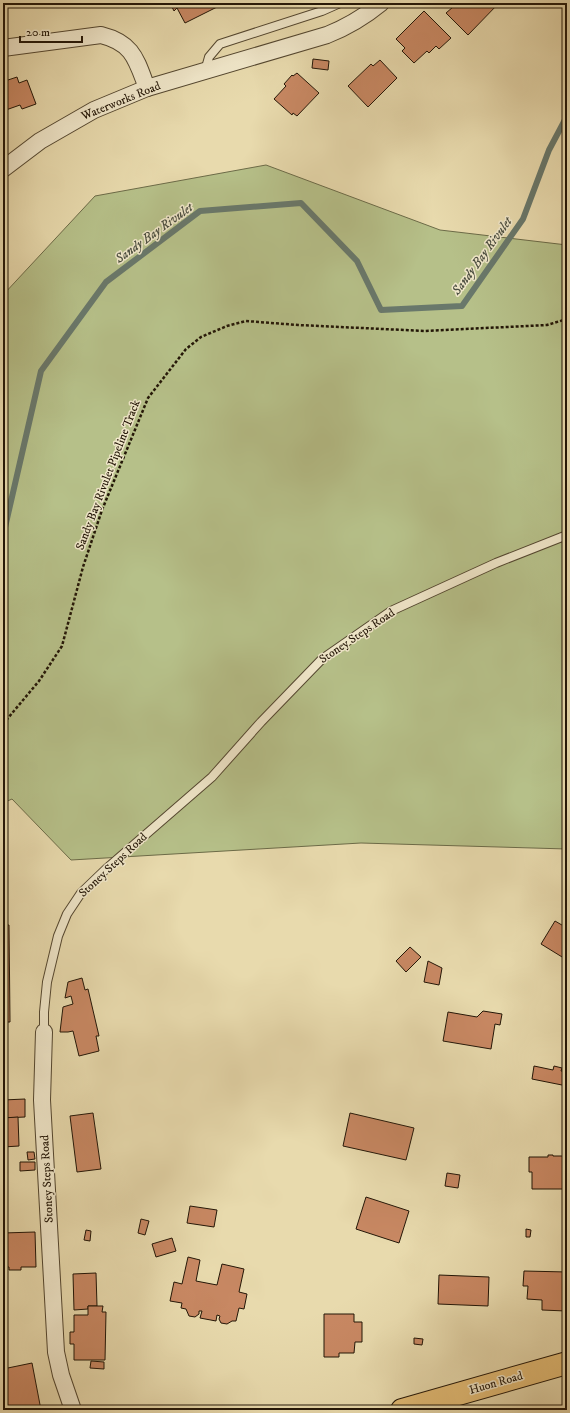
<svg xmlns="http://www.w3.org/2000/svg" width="570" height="1413" viewBox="0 0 570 1413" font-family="'IM FELL DW Pica',serif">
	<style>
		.green { fill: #b6c089; stroke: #6c6b48 }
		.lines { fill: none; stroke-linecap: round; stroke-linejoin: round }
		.stream { stroke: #69786b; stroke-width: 6 }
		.building { fill: #c88863; stroke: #231607 }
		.service-casing { stroke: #544730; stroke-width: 10 }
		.minor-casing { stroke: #544730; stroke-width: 18 }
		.primary-casing { stroke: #231607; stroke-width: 24 }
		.path { stroke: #231607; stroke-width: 2.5; stroke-dasharray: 3 2; stroke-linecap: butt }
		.service { stroke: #f0e7ca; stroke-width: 8 }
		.minor { stroke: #f0e7ca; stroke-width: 16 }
		.primary { stroke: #e4bd76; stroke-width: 22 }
		.labels { text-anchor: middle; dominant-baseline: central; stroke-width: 3; stroke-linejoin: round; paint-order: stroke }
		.street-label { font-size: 12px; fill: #231607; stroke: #f0e7ca }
		.water-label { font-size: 13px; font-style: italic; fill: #4c4f41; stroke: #f0e7ca }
	</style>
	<rect width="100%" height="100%" fill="#e8daad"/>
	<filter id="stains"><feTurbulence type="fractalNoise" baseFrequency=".005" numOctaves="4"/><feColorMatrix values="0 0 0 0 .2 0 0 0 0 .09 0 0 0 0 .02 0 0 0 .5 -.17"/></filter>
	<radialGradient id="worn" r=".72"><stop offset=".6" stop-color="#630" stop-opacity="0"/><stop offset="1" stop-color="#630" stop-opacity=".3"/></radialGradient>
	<polygon class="green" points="266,165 440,230 567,245 567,849 361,843 71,860 12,799 3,803 3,295 95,196"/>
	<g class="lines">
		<polyline class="stream" points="3,536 41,371 106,282 200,211 301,203 357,261 381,310 462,306 523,219 549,150 567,116"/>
	</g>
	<g class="building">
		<polygon points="170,3 225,3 185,23 177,8 174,11"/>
		<polygon points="450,3 499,3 468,35 446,13 453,7"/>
		<polygon points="424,11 451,38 439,49 436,46 429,53 427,51 414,63 402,51 405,48 396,39"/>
		<polygon points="313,59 329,61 328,70 312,68"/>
		<polygon points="380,60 397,78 368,107 348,86 371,64 373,66"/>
		<polygon points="297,73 319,93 297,116 293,113 292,115 274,99 286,86 284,84 292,75 293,76"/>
		<polygon points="17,77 19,83 27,80 36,104 22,109 20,105 3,111 3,80 5,81"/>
		<polygon points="555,921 567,928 567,960 541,944"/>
		<polygon points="3,925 9,925 10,1022 3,1022"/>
		<polygon points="410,947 421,957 406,972 396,961"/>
		<polygon points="428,961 442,968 439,985 424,982"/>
		<polygon points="82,978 85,990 88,989 99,1036 96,1036 99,1051 79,1056 73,1031 68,1032 60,1032 63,1007 73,1004 71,996 65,998 68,982"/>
		<polygon points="483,1011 502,1014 500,1025 495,1024 491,1049 443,1041 448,1012 477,1017"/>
		<polygon points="534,1066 553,1070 554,1066 562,1068 561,1071 567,1072 567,1086 532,1079"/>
		<polygon points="25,1099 25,1117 3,1118 3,1100"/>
		<polygon points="93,1113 101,1169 77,1172 70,1116"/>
		<polygon points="350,1113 414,1128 406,1160 343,1146"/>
		<polygon points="18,1117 19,1146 3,1147 3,1118"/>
		<polygon points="27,1152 34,1152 35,1159 28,1160"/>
		<polygon points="548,1155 553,1155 553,1156 567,1156 567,1189 532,1189 532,1172 529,1172 529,1157 548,1157"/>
		<polygon points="20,1162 35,1162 35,1170 20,1171"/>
		<polygon points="447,1173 460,1175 458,1188 445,1186"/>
		<polygon points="366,1197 409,1211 399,1243 356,1229"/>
		<polygon points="190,1206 217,1210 214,1227 187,1223"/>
		<polygon points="141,1219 149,1221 145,1235 138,1233"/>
		<polygon points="526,1229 531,1230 530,1237 526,1237"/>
		<polygon points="86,1230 91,1231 90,1241 84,1240"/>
		<polygon points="35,1232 36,1267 21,1267 21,1270 9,1270 9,1267 4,1267 3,1233"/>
		<polygon points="172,1238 176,1251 156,1257 152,1244"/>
		<polygon points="188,1257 200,1260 196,1281 217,1285 222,1264 244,1269 239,1292 247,1294 244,1309 239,1308 236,1321 232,1321 227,1324 221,1323 219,1319 220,1316 217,1315 216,1321 200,1318 202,1311 199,1311 199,1314 195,1317 189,1316 186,1309 181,1308 182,1303 170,1301 174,1282 182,1284"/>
		<polygon points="524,1271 567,1272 566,1311 542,1310 542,1300 527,1299 528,1286 523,1286"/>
		<polygon points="96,1273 97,1306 88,1306 88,1309 74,1310 73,1274"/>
		<polygon points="439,1275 489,1277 488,1306 438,1304"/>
		<polygon points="88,1306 103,1306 102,1312 106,1312 105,1360 74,1360 74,1344 70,1344 70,1332 74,1332 74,1315 88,1315"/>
		<polygon points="324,1314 354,1314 354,1322 362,1322 362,1342 355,1342 354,1353 339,1353 339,1357 324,1357"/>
		<polygon points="414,1338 423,1339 422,1345 414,1344"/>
		<polygon points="91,1361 104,1362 104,1369 90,1368"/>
		<polygon points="32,1363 41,1410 3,1410 3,1369"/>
	</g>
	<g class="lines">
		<defs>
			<g id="service">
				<polyline points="205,71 209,57 220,44 322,11 340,3"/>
				<polyline points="44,1032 44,1012 47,982 58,936 67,914 81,893 106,869 212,777 261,722 322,659 391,611 496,563 567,535"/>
			</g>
			<g id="minor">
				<path d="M3,48L101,35C133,43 136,59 147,88"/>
				<path d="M3,169L40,141L94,110L147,88L327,35C347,27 364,17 381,3"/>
				<polyline points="44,1032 42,1100 56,1352 61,1375 73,1410"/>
			</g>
			<polyline id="primary" points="402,1410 567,1363"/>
		</defs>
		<use href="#service" class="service-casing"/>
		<use href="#minor" class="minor-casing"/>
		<use href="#primary" class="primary-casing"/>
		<polyline class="path" points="3,724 39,681 62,646 83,567 102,510 148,398 186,349 201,337 227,326 246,321 298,325 425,331 547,325 567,319"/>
		<use href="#service" class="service"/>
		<use href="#minor" class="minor"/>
		<use href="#primary" class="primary"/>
	</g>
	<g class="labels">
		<g class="street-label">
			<text transform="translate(121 101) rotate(-22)">Waterworks Road</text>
			<text transform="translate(108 475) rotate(-69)">Sandy Bay Rivulet Pipeline Track</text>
			<text transform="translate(357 636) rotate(-34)">Stoney Steps Road</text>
			<text transform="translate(113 865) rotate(-43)">Stoney Steps Road</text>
			<text transform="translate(47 1179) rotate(-93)">Stoney Steps Road</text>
			<text transform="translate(496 1383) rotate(-16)">Huon Road</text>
		</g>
		<g class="water-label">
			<text transform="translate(154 233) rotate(-36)">Sandy Bay Rivulet</text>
			<text transform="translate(482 256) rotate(-54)">Sandy Bay Rivulet</text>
		</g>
	</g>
	<rect width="570" height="1413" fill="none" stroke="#e8daad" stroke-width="16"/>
	<rect x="4" y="4" width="562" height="1405" fill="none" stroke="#231607" stroke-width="2"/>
	<rect x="8" y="8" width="554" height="1397" fill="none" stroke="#231607"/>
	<path d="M20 36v6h62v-6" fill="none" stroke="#231607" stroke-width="2"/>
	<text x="26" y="36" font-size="12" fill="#231607" stroke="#f0e7ca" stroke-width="3" paint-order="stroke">20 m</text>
	<rect width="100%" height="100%" filter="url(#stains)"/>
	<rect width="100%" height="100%" fill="url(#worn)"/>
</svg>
